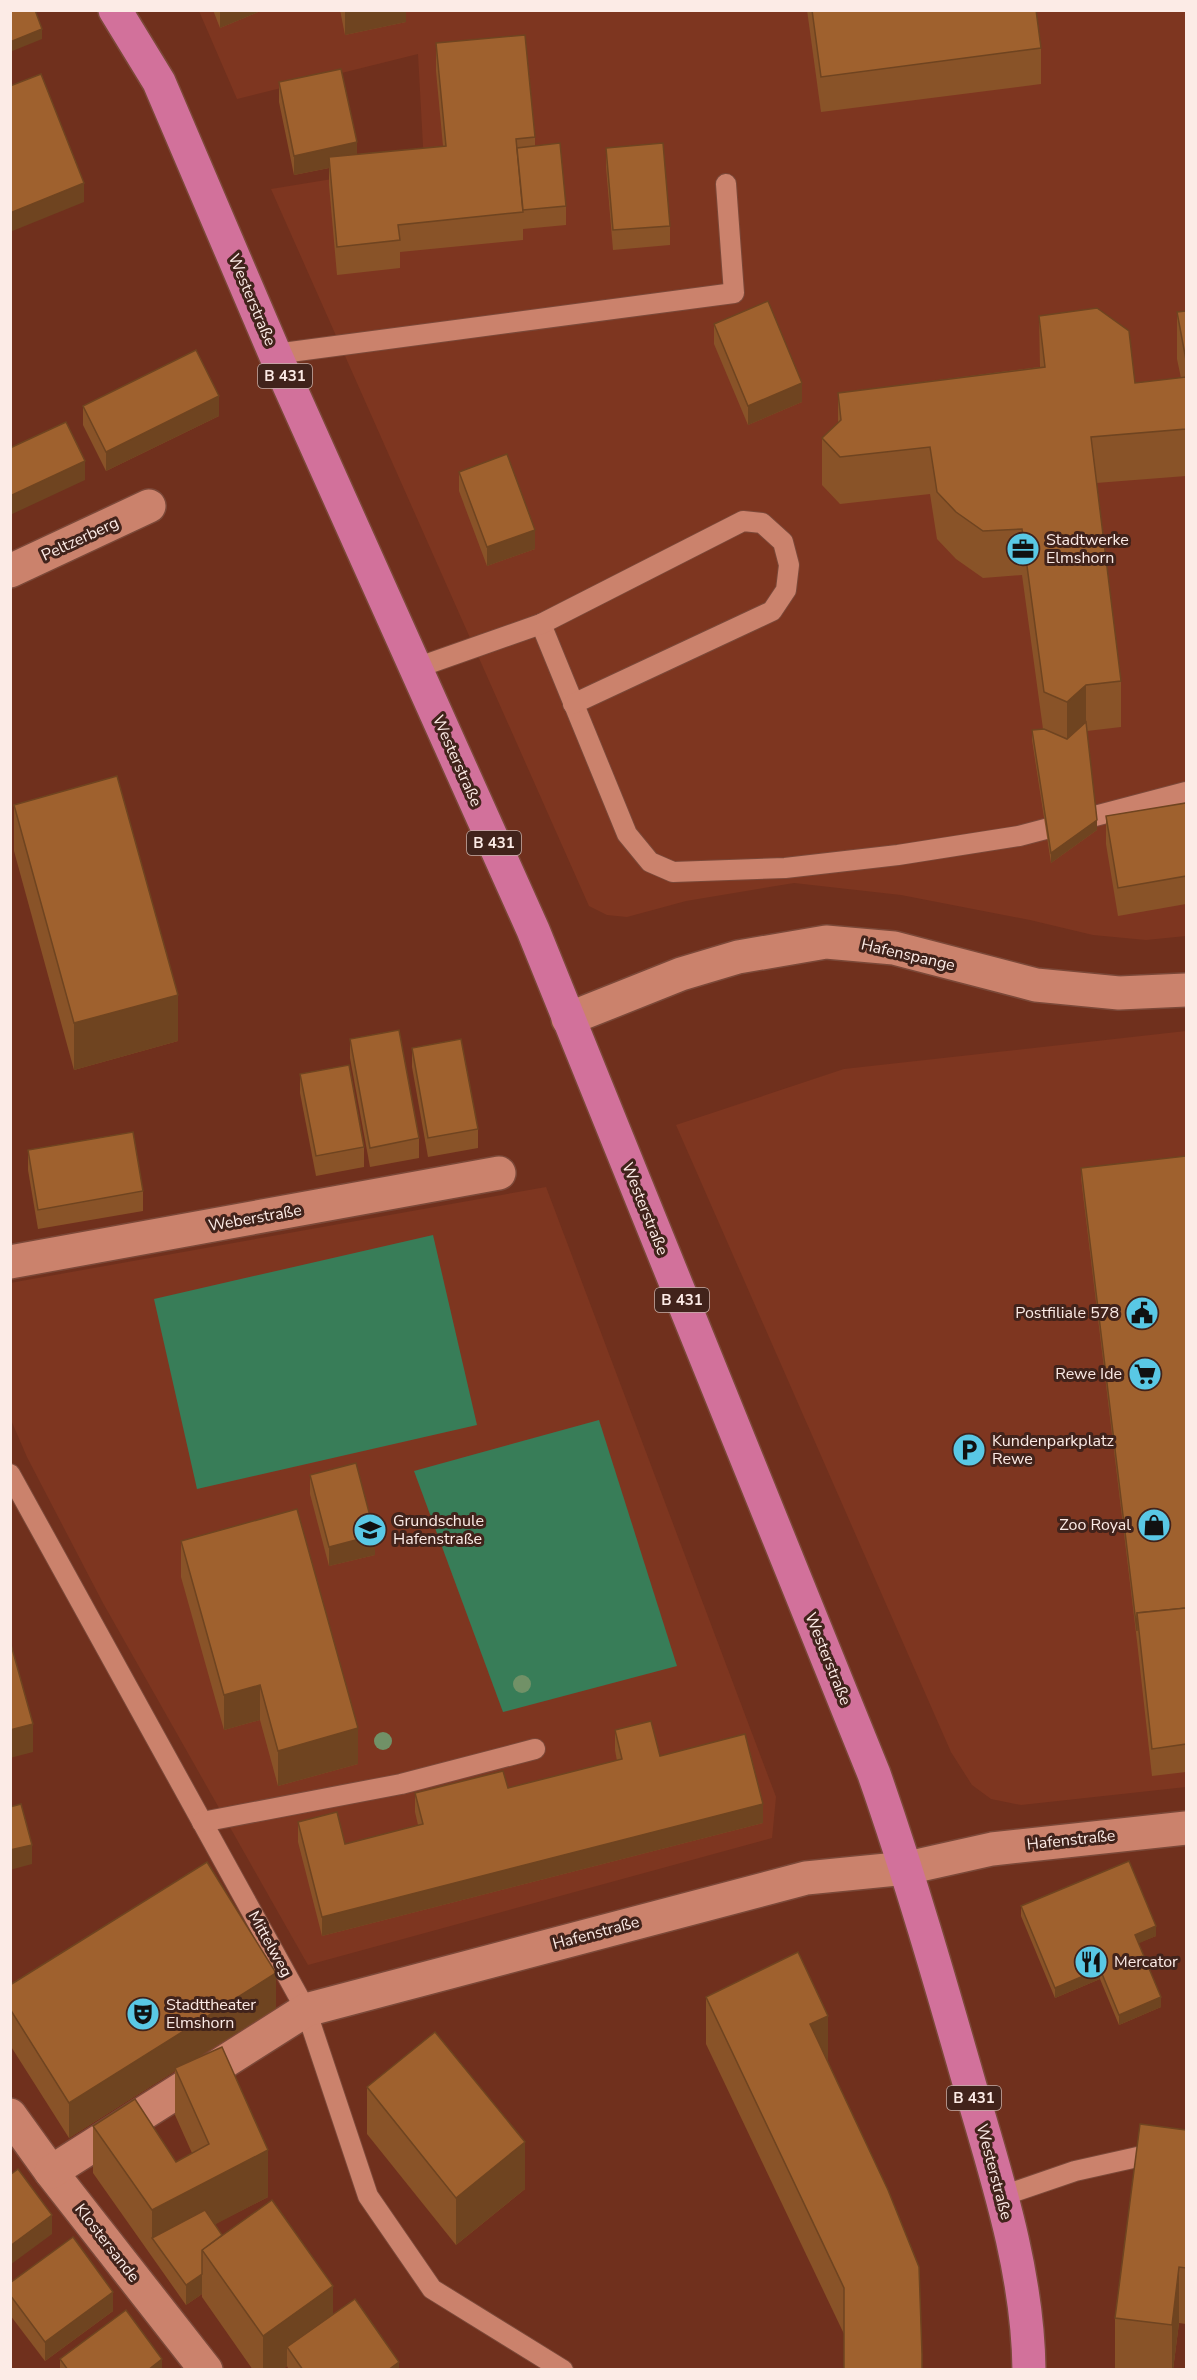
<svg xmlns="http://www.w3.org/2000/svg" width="1197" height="2380" viewBox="0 0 1197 2380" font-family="'Nunito Sans',sans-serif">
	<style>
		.built { fill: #7e3620 }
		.green { fill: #387d58 }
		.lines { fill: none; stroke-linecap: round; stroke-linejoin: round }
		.lane-casing { stroke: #7b4838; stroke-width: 22 }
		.street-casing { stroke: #7b4838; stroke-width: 36 }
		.secondary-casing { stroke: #7b4838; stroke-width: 36 }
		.primary-casing { stroke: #7b4838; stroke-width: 36 }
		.lane { stroke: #cb826c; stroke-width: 20 }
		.street { stroke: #cb826c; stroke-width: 33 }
		.secondary { stroke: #cb826c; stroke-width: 33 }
		.primary { stroke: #d2719b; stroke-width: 33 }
		.tree { fill: #719167 }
		.wall { fill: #895328 }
		.shaded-wall { fill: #6f4420 }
		.building { fill: #9f612e; stroke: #6f4420; stroke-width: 1.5 }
		.labels { text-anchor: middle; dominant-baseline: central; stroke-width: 6; stroke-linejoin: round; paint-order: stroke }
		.shield { fill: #41231b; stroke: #c4afa9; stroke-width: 1.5 }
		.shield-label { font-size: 15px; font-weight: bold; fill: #fcebe6 }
		.street-label { font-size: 16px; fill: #fcebe6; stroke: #41231b }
		.poi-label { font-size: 16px; fill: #fcebe6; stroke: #41231b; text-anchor: start }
	</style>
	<rect width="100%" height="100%" fill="#70301d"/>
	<g class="built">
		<polygon points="199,11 1186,11 1186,936 1146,940 1093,935 1030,920 901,895 794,883 686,901 627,917 607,915 589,906 271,189 424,164 418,54 237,99"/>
		<polygon points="1186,1031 1186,1787 1021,1805 991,1799 972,1785 951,1752 676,1125 844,1069"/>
		<polygon points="546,1187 776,1797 772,1838 308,1965 103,1603 27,1457 11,1420 10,1283"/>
	</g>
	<g class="green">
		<polygon points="433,1235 477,1425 197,1489 154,1299"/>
		<polygon points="599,1420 677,1666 503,1712 414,1471"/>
	</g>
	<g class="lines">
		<defs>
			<g id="lane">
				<polyline points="275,354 734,293 726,184"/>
				<polyline points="541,624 627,834 650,862 673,872 785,868 898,855 1019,836 1186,792"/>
				<polyline points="416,668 541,624 743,521 762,523 783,542 789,565 786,590 772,611 573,704"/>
				<polyline points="10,1474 306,2010 368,2196 432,2289 563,2370"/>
				<polyline points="202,1822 401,1784 535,1749"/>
				<polyline points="1002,2196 1075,2171 1142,2156 1186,2161"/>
			</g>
			<g id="street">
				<polyline points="10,571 149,506"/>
				<polyline points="10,1262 499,1173"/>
				<polyline points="10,2115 51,2172 206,2370"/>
				<polyline points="51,2172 306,2010 806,1878 907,1868 992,1849 1186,1828"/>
			</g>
			<polyline id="secondary" points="568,1019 681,974 738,957 826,942 894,948 1036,985 1119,993 1186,990"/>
			<path id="primary" d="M115,10L159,82L275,354L533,930L874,1774C910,1877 940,1981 970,2086C997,2178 1028,2273 1029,2370"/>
		</defs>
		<use href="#lane" class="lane-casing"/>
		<use href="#street" class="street-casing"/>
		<use href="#secondary" class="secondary-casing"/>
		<use href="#primary" class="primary-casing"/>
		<use href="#lane" class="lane"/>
		<use href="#street" class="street"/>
		<use href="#secondary" class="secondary"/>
		<use href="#primary" class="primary"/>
	</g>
	<g class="tree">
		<circle cx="522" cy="1684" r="9"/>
		<circle cx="383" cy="1741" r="9"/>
	</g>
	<g class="wall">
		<polygon points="213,10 263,10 220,28"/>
		<polygon points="340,10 406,10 406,22 345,35"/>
		<polygon points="807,10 1036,10 1041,48 1041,84 821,112"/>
		<polygon points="436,43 535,137 535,146 566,206 566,225 523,229 523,240 400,252 400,268 337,275 329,185 329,168 294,175 279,102 279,82 357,155 443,146 436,71"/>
		<polygon points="606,148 670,226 670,245 613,250 606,167"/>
		<polygon points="1186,311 1186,476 1096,483 1121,681 1121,727 1087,731 1097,830 1051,863 1032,740 1032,730 1043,729 1022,575 983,578 956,559 937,539 930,494 840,504 822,485 822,438 838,423 838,393 1040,367 1039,316 1135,383 1181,378 1177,359 1177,312"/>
		<polygon points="714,324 802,402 748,425 714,344"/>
		<polygon points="83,406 219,416 106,471 83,425"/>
		<polygon points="459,472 535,549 487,566 459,491"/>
		<polygon points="1186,803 1186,904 1118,916 1106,844 1106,816"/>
		<polygon points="14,805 178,1041 74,1070 14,851"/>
		<polygon points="350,1039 419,1138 419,1158 370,1167 350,1058"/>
		<polygon points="412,1048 478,1129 478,1148 428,1157 412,1067"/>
		<polygon points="300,1074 364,1147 364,1167 316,1176 300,1093"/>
		<polygon points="28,1150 143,1191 143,1211 38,1229 28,1170"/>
		<polygon points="1186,1156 1186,1772 1152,1776 1137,1641 1081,1178 1081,1168"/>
		<polygon points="310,1475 375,1555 329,1566 310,1494"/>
		<polygon points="181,1541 358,1764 278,1786 260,1720 224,1730 181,1577"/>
		<polygon points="615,1730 660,1756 763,1823 322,1936 298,1842 298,1822 345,1844 418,1825 415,1812 415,1793 508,1788 617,1761 615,1750"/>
		<polygon points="1021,1906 1156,1936 1138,1943 1161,2007 1119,2025 1100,1979 1055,1998 1021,1916"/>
		<polygon points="10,1985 276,2008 192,2061 268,2197 215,2224 222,2235 333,2315 399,2370 289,2370 287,2366 282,2370 253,2370 202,2297 202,2294 186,2305 93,2173 93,2126 176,2162 192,2153 175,2115 175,2071 69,2138 10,2045"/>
		<polygon points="706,1997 828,2062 922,2370 844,2334 706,2044"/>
		<polygon points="367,2087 525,2189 456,2245 367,2134"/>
		<polygon points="1186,2130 1186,2324 1179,2323 1173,2370 1115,2370 1115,2318"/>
		<polygon points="10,2283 113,2311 45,2361 10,2315"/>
		<polygon points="60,2359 162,2370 60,2370"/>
	</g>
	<g class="shaded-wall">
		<polygon points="220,10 263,10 220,28"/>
		<polygon points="345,10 406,10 406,22 345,35"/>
		<polygon points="42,29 42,39 10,52 10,42"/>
		<polygon points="357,142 357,162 329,157 329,168 294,175 294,156"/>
		<polygon points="84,183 84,202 10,232 10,213"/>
		<polygon points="802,383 802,402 748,425 748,406"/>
		<polygon points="219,396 219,416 106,471 106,452"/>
		<polygon points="85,461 85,480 10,515 10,496"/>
		<polygon points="535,530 535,549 487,566 487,547"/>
		<polygon points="1086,685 1086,731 1067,749 1067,702"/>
		<polygon points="1097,820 1097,830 1051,863 1051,853"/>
		<polygon points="178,995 178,1041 74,1070 74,1023"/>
		<polygon points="375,1535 375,1555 329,1566 329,1547"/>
		<polygon points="260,1685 260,1720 224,1730 224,1695"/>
		<polygon points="33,1724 33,1752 10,1758 10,1730"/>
		<polygon points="358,1728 358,1764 278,1786 278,1751"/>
		<polygon points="763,1804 763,1823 322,1936 322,1917"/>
		<polygon points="32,1845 32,1864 10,1870 10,1850"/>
		<polygon points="1156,1926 1156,1936 1135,1945 1135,1935"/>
		<polygon points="1100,1969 1100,1979 1055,1998 1055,1988"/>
		<polygon points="276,1973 276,2008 176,2071 175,2068 175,2071 69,2138 69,2103"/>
		<polygon points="1161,1997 1161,2007 1119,2025 1119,2015"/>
		<polygon points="828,2016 828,2063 810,2024"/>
		<polygon points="525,2142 525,2189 456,2245 456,2198"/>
		<polygon points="268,2150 268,2197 162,2252 152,2238 152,2210"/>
		<polygon points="52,2215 52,2234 10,2265 10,2246"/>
		<polygon points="1179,2267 1179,2323 1173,2370 1172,2370 1172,2325"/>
		<polygon points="202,2274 202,2294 186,2305 186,2285"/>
		<polygon points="333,2286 333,2333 287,2347 287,2366 282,2370 263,2370 263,2336"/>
		<polygon points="113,2292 113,2311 45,2361 45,2342"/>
		<polygon points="162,2359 162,2370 148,2370"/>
		<polygon points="399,2362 399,2370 388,2370"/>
	</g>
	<g class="building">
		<polygon points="10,10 35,10 42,29 10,42"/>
		<polygon points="812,10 1036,10 1041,48 821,77"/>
		<polygon points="525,35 535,137 516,139 523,212 398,225 400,240 337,247 329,157 446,146 436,43"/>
		<polygon points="341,69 357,142 294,156 279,82"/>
		<polygon points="41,74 84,183 10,213 10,86"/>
		<polygon points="560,143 566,206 523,210 517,148"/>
		<polygon points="663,143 670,226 613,230 606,148"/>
		<polygon points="768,301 802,383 748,406 714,324"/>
		<polygon points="1097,308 1129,331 1135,383 1186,377 1186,429 1091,437 1121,681 1086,685 1067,702 1044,692 1022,529 983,531 956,512 937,492 930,447 840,457 822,438 841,420 838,393 1045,367 1039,316"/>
		<polygon points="1186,311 1186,360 1177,312"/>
		<polygon points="196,350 219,396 106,452 83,406"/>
		<polygon points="66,422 85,461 10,496 10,448"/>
		<polygon points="507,454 535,530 487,547 459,472"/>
		<polygon points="1086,722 1097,820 1051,853 1032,730 1044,729 1067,739"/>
		<polygon points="117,776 178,995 74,1023 14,805"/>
		<polygon points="1186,803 1186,876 1118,888 1106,816"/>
		<polygon points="399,1030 419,1138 370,1148 350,1039"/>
		<polygon points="461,1039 478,1129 428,1138 412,1048"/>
		<polygon points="349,1065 364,1147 316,1156 300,1074"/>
		<polygon points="133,1132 143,1191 38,1210 28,1150"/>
		<polygon points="1186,1156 1186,1608 1137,1613 1137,1631 1081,1168"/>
		<polygon points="356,1463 375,1535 329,1547 310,1475"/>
		<polygon points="297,1509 358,1728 278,1751 260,1685 224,1695 181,1541"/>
		<polygon points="1186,1608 1186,1744 1152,1749 1137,1613"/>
		<polygon points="10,1641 33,1724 10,1730"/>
		<polygon points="651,1721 660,1756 745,1734 763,1804 322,1917 298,1822 337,1812 345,1844 423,1824 415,1793 503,1771 508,1788 622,1759 615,1730"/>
		<polygon points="21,1804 32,1845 10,1850 10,1807"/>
		<polygon points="1129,1861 1156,1926 1135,1935 1161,1997 1119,2015 1100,1969 1055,1988 1021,1906"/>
		<polygon points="207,1862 276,1973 69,2103 10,2009 10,1985"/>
		<polygon points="798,1952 828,2016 810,2024 888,2190 919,2267 922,2354 922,2370 844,2370 844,2288 706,1997"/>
		<polygon points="435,2032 525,2142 456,2198 367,2087"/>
		<polygon points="222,2047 268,2150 152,2210 93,2126 135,2099 176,2162 209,2144 175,2068"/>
		<polygon points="1140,2124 1186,2130 1186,2268 1179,2267 1172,2325 1115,2318"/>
		<polygon points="18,2169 52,2215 10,2246 10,2175"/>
		<polygon points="272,2200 333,2286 263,2336 202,2250"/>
		<polygon points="205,2210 222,2235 202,2250 202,2274 186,2285 152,2238"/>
		<polygon points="73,2237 113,2292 45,2342 10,2295 10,2283"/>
		<polygon points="355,2299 399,2362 388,2370 303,2370 287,2347"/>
		<polygon points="126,2310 162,2359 148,2370 68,2370 60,2359"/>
	</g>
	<defs>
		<symbol id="office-disc" viewBox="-11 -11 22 22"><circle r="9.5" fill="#59c8e5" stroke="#41231b"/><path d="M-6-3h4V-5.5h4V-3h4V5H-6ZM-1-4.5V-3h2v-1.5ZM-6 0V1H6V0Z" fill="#111"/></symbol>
		<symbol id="civic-disc" viewBox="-11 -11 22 22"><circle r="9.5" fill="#59c8e5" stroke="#41231b"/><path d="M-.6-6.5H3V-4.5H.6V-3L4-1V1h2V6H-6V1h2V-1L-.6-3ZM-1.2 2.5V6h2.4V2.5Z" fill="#111"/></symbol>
		<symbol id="supermarket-disc" viewBox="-11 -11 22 22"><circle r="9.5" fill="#59c8e5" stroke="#41231b"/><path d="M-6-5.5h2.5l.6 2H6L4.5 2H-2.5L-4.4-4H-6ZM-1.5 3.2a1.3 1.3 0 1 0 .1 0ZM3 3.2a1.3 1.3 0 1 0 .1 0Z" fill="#111"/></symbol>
		<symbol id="parking-disc" viewBox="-11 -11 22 22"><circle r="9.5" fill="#59c8e5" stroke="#41231b"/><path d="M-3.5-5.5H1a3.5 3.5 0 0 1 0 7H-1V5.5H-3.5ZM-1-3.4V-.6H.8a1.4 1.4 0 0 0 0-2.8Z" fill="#111"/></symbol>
		<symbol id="shop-disc" viewBox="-11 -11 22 22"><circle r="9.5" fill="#59c8e5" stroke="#41231b"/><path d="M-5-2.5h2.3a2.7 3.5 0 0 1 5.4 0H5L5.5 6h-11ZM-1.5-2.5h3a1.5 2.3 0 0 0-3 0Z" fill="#111"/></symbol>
		<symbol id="school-disc" viewBox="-11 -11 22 22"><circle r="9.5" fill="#59c8e5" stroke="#41231b"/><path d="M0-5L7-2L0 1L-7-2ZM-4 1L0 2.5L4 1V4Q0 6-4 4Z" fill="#111"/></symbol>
		<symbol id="restaurant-disc" viewBox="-11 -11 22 22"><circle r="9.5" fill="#59c8e5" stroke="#41231b"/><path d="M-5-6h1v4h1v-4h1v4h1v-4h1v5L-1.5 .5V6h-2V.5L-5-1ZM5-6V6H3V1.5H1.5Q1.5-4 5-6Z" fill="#111"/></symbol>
		<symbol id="theatre-disc" viewBox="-11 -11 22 22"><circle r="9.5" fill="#59c8e5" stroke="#41231b"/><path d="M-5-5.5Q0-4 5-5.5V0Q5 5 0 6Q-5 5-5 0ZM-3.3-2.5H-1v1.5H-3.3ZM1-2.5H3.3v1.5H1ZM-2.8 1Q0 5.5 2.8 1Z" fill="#111"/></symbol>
	</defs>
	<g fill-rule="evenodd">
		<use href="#office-disc" x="1004" y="530" width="38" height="38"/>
		<use href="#civic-disc" x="1123" y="1294" width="38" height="38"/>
		<use href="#supermarket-disc" x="1126" y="1355" width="38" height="38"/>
		<use href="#parking-disc" x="950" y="1431" width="38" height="38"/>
		<use href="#shop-disc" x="1135" y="1506" width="38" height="38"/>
		<use href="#school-disc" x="351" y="1511" width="38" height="38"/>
		<use href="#restaurant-disc" x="1072" y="1943" width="38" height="38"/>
		<use href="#theatre-disc" x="124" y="1995" width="38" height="38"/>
	</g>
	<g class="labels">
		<g class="shield">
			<rect x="258" y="364" width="54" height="24" rx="4.5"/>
			<rect x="467" y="831" width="54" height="24" rx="4.5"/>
			<rect x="655" y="1288" width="54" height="24" rx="4.5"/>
			<rect x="947" y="2086" width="54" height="24" rx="4.5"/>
		</g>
		<g class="shield-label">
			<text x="285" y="376">B 431</text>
			<text x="494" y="843">B 431</text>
			<text x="682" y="1300">B 431</text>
			<text x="974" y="2098">B 431</text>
		</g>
		<g class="street-label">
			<text transform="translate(252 300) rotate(67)">Westerstraße</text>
			<text transform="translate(80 539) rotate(-25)">Peltzerberg</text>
			<text transform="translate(457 761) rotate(66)">Westerstraße</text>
			<text transform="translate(908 955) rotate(13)">Hafenspange</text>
			<text transform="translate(645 1209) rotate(68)">Westerstraße</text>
			<text transform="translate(255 1218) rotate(-10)">Weberstraße</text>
			<text transform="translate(828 1659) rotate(68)">Westerstraße</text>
			<text transform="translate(1071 1840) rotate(-6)">Hafenstraße</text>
			<text transform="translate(596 1933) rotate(-15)">Hafenstraße</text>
			<text transform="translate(270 1944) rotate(61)">Mittelweg</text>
			<text transform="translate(994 2172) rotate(75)">Westerstraße</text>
			<text transform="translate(107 2243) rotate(52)">Klostersande</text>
		</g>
		<g class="poi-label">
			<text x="1046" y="540">Stadtwerke<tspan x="1046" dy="18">Elmshorn</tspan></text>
			<text x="1119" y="1313" text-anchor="end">Postfiliale 578</text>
			<text x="1122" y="1374" text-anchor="end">Rewe Ide</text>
			<text x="992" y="1441">Kundenparkplatz<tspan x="992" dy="18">Rewe</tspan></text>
			<text x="393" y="1521">Grundschule<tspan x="393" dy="18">Hafenstraße</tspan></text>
			<text x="1131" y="1525" text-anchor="end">Zoo Royal</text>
			<text x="1114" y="1962">Mercator</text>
			<text x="166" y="2005">Stadttheater<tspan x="166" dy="18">Elmshorn</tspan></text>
		</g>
	</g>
	<rect width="1197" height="2380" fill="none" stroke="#fcebe6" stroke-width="24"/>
</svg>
